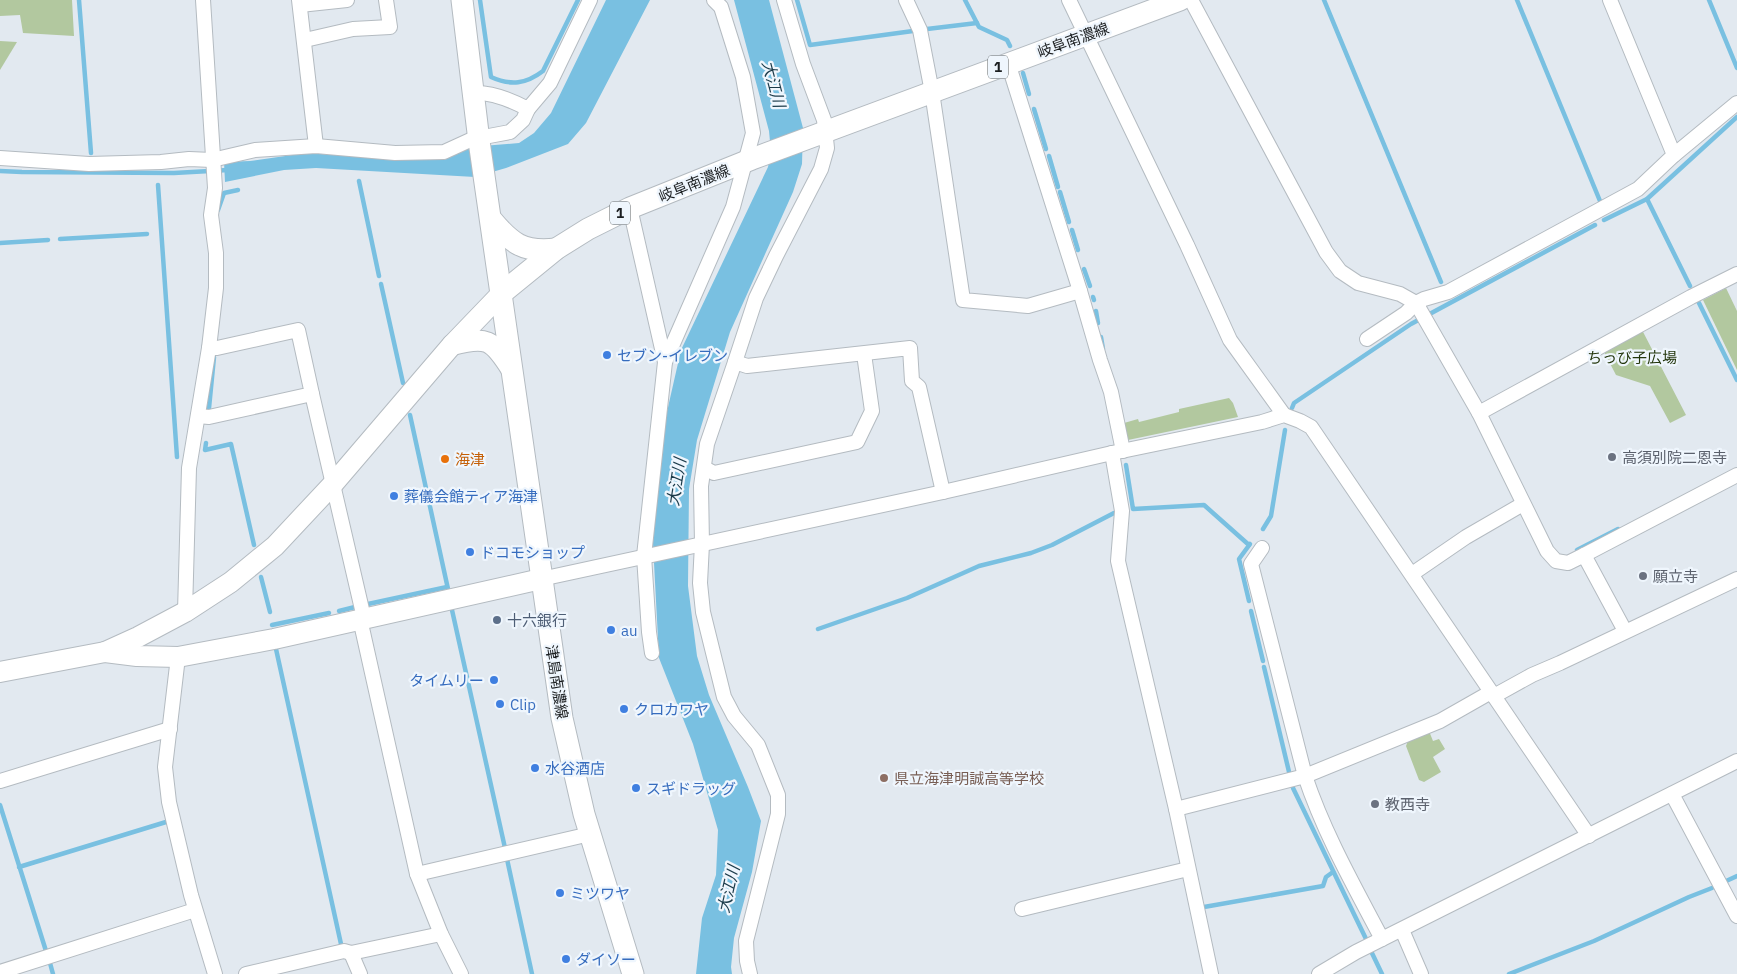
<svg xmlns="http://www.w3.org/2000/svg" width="1737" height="974" viewBox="0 0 1737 974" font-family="'IBM Plex Sans','Noto Sans JP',sans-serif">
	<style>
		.green { fill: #b2c89f }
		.water { fill: #79c0e1 }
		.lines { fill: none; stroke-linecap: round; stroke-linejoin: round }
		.stream { stroke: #79c0e1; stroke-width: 4.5 }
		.street-casing { stroke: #b4bbc1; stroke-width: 16 }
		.secondary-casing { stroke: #b4bbc1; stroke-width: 22 }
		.primary-casing { stroke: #b4bbc1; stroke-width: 23 }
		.street { stroke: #fff; stroke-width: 14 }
		.secondary { stroke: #fff; stroke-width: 20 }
		.primary { stroke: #fff; stroke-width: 21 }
		.shop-dot { fill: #3f7fe0; stroke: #eff6fd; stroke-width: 2 }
		.worship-dot { fill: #6b7280; stroke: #eff6fd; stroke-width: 2 }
		.food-dot { fill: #e8710a; stroke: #eff6fd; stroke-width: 2 }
		.service-dot { fill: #5c6f8a; stroke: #eff6fd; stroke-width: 2 }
		.education-dot { fill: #8d6e63; stroke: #eff6fd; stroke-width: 2 }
		.labels { text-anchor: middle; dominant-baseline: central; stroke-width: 4.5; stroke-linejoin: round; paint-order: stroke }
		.shield { fill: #eff6fd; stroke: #5b6063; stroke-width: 1 }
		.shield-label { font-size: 14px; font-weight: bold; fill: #1c1f21 }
		.street-label { font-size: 15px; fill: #1c1f21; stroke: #eff6fd }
		.shop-label { font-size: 15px; fill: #366cbe; stroke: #eff6fd; text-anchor: start }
		.park-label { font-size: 15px; fill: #23360c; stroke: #eff6fd }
		.worship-label { font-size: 15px; fill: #5b616d; stroke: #eff6fd; text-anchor: start }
		.food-label { font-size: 15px; fill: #c56008; stroke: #eff6fd; text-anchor: start }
		.service-label { font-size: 15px; fill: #4e5e75; stroke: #eff6fd; text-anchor: start }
		.education-label { font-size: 15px; fill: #785e54; stroke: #eff6fd; text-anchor: start }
		.water-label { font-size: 16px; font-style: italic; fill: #1a3a49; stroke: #eff6fd }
	</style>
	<rect width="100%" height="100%" fill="#e2e9f0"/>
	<g class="green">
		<polygon points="0,0 72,0 74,36 23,33 20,15 0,16"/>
		<polygon points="0,41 17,42 0,70"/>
		<polygon points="1726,288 1737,311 1737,370 1703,300"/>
		<polygon points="1641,328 1686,415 1670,423 1650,386 1616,375 1603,350"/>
		<polygon points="1229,398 1233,403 1238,417 1128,440 1124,423 1138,419 1139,422 1179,412 1179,409"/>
		<polygon points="1429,731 1433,741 1439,739 1445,749 1433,757 1441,772 1424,782 1419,780 1406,746 1408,741"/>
	</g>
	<g class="water">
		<polygon points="606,0 650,0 586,123 568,144 506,168 475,177 316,168 284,170 225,182 224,162 250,161 306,153 380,158 444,160 470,147 519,143 534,133 551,113"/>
		<polygon points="734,0 769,0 803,128 802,164 793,192 730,332 697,440 689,489 688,586 697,656 709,695 748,787 761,821 752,872 734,938 731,967 732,974 696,974 702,918 716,875 718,830 693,744 659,658 653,544 654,506 666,416 681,350 768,167 771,152 769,131"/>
	</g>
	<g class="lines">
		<g class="stream">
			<polyline points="79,0 91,153"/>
			<path d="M480,0L491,77C511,86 526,84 543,71L578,0"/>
			<polyline points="797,0 810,45 913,31"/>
			<polyline points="965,0 979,27 1007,40 1010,46"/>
			<polyline points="1324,0 1441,282"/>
			<polyline points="1517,0 1600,201"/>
			<polyline points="1709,0 1737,68"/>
			<polyline points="927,29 977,23"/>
			<polyline points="1023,73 1029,94"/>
			<polyline points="1034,109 1046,149"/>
			<polyline points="1049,156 1058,187"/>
			<polyline points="0,171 22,172 174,173 228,170"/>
			<polyline points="359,181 379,276"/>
			<polyline points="158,185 177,457"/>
			<polyline points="1060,192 1069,222"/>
			<polyline points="1647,199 1690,286"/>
			<polyline points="218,210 224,193 238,190"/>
			<polyline points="1604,220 1647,199 1737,117"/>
			<polyline points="1072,230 1078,250"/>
			<polyline points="60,239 147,234"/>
			<polyline points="0,243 48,240"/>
			<polyline points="1084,269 1090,286"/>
			<polyline points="381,284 403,383"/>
			<polyline points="1093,297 1094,300"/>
			<polyline points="1699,303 1737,380"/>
			<polyline points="1096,311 1098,323"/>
			<polyline points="1101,337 1103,349"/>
			<polyline points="209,408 214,357"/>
			<polyline points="1292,408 1294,403 1411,324 1595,225"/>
			<polyline points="410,415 448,589"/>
			<polyline points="206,443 205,450 231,444 254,545"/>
			<polyline points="1126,465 1133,509 1204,505 1249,545"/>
			<polyline points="1263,529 1271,516 1285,430"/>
			<polyline points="1577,550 1618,529"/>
			<polyline points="261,577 270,612"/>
			<polyline points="1249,601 1239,559 1250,544"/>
			<polyline points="368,604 447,587"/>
			<polyline points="452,610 505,848"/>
			<polyline points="339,611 355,607"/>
			<polyline points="1251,611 1263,661"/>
			<polyline points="272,625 329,613"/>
			<polyline points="818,629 907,598 979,566 1031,553 1052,545 1114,513"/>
			<polyline points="276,649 341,944"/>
			<polyline points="1264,667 1290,776"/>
			<polyline points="1293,788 1367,941"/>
			<polyline points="0,805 46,951"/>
			<polyline points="507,859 532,974"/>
			<polyline points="19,867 166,822"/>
			<polyline points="1724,882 1737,876"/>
			<polyline points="1204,907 1323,886 1326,877 1333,872"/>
			<polyline points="1371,951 1382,974"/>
			<polyline points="50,963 53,974"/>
			<polyline points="1509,974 1594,941 1689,897 1712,888"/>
		</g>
		<defs>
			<g id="street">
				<polyline points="299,0 316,146"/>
				<polyline points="906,0 920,30 932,92 963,300 1028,306 1080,291"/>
				<polyline points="1069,0 1187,245 1230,340 1284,415"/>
				<polyline points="1191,0 1326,252 1340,271 1358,283 1400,294 1416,303 1479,413 1547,551 1556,561 1568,563 1584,555 1625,631"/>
				<polyline points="300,5 347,0"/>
				<polyline points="305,40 353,29 390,27 386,0"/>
				<polyline points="1008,63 1080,291 1100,360 1111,392 1123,451"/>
				<path d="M474,93C491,92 513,101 528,109L550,83L590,0"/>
				<polyline points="1674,155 1737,103"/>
				<polyline points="0,158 89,164 161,162 189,159 212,160 255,150 316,146 395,153 444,152 479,136 489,136 510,132 523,120 528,109"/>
				<polyline points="630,208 665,362"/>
				<polyline points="1367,339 1406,313 1416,303 1424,299 1448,292 1638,189 1674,155 1610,0"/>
				<polyline points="735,362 756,298 776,256 821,169 827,148 824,120 803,64 784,0"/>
				<polyline points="312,394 364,618"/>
				<polyline points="1479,413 1691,297 1737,274"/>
				<polyline points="198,416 209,417 312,394 298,330 217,348 209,348"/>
				<polyline points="1112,453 1122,511 1118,561 1176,809 1211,974"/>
				<polyline points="704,468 714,473 857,442 872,411 864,354"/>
				<path d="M1262,548L1251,564L1305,776C1324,833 1354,886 1382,939"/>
				<polyline points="1584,555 1737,475"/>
				<polyline points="1412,574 1466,537 1523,504"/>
				<polyline points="541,579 943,492 1112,453 1262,422 1284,415 1300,421 1311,427 1589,836"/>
				<polyline points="185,612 189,468 209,348 216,288 216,253 211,215 215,188 203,0"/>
				<polyline points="360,619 417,874 441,934 461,974"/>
				<polyline points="652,653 649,632 644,556 665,362 733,207 753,133 743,77 721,7 714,0"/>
				<polyline points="178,657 165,767 169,802 191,895 215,974"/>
				<polyline points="1494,696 1532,675 1560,663 1737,579"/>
				<polyline points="0,781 170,729"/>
				<polyline points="1672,794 1737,916"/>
				<polyline points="1176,809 1305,776 1440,721 1491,692"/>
				<polyline points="417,874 590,834"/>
				<polyline points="1022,909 1188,869"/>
				<polyline points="1402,930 1421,974"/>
				<polyline points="0,972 195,910"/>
				<polyline points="246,974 344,951 351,953"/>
				<polyline points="360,974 351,953 441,934"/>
				<polyline points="750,974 747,961 746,941 778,814 778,795 758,745 734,716 724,697 703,612 700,583 702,544 701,486 707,444 735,362 747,366 910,348 912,381 919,387 943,492"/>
				<polyline points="1319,974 1356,952 1737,761"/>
			</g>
			<g id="secondary">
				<path d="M452,345C487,336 492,339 511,369"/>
				<polyline points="105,652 137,656 178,657 274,639 541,579"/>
				<polyline points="0,672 105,652 138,637 185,612 231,582 275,546 333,484 452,345 502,293"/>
			</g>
			<g id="primary">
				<polyline points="462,0 479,141 562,718 584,814 633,974"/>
				<path d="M491,219C511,243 523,253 556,249"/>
				<polyline points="502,293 556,249 588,229 630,208 752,159 1180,0"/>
			</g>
		</defs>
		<use href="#street" class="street-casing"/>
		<use href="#secondary" class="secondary-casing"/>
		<use href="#primary" class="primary-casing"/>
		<use href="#street" class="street"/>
		<use href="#secondary" class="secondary"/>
		<use href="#primary" class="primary"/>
	</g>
	<g class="shop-dot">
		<circle cx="607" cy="355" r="5"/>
		<circle cx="394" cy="496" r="5"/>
		<circle cx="470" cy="552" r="5"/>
		<circle cx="611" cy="630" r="5"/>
		<circle cx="494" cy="680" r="5"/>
		<circle cx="500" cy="704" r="5"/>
		<circle cx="624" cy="709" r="5"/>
		<circle cx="535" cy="768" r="5"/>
		<circle cx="636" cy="788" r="5"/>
		<circle cx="560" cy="893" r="5"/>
		<circle cx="566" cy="959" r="5"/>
	</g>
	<g class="worship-dot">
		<circle cx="1612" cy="457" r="5"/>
		<circle cx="1643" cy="576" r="5"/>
		<circle cx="1375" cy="804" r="5"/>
	</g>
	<circle class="food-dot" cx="445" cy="459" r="5"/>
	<circle class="service-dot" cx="497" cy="620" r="5"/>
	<circle class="education-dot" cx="884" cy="778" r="5"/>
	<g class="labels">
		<g class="shield">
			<rect x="988" y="55.5" width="20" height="23" rx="4"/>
			<rect x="610" y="201.5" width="20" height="23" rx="4"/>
		</g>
		<g class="shield-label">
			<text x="998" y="67">1</text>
			<text x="620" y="213">1</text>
		</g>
		<g class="street-label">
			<text transform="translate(1073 40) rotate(-20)">岐阜南濃線</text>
			<text transform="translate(694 183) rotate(-22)">岐阜南濃線</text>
			<text transform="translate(557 682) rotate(81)">津島南濃線</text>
		</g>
		<g class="shop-label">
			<text x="617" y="355">セブン-イレブン</text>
			<text x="404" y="496">葬儀会館ティア海津</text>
			<text x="480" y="552">ドコモショップ</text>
			<text x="621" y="630">au</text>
			<text x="484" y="680" text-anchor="end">タイムリー</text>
			<text x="510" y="704">Clip</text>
			<text x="634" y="709">クロカワヤ</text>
			<text x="545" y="768">水谷酒店</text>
			<text x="646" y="788">スギドラッグ</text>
			<text x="570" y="893">ミツワヤ</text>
			<text x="576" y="959">ダイソー</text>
		</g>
		<g class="park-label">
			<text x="1632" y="357">ちっび子広場</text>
		</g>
		<g class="worship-label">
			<text x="1622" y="457">高須別院二恩寺</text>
			<text x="1653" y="576">願立寺</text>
			<text x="1385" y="804">教西寺</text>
		</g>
		<g class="food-label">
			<text x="455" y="459">海津</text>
		</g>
		<g class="service-label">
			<text x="507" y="620">十六銀行</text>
		</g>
		<g class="education-label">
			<text x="894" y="778">県立海津明誠高等学校</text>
		</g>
		<g class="water-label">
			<text transform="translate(774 84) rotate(75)">大江川</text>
			<text transform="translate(676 482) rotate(-81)">大江川</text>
			<text transform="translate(728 889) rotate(-77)">大江川</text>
		</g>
	</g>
</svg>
